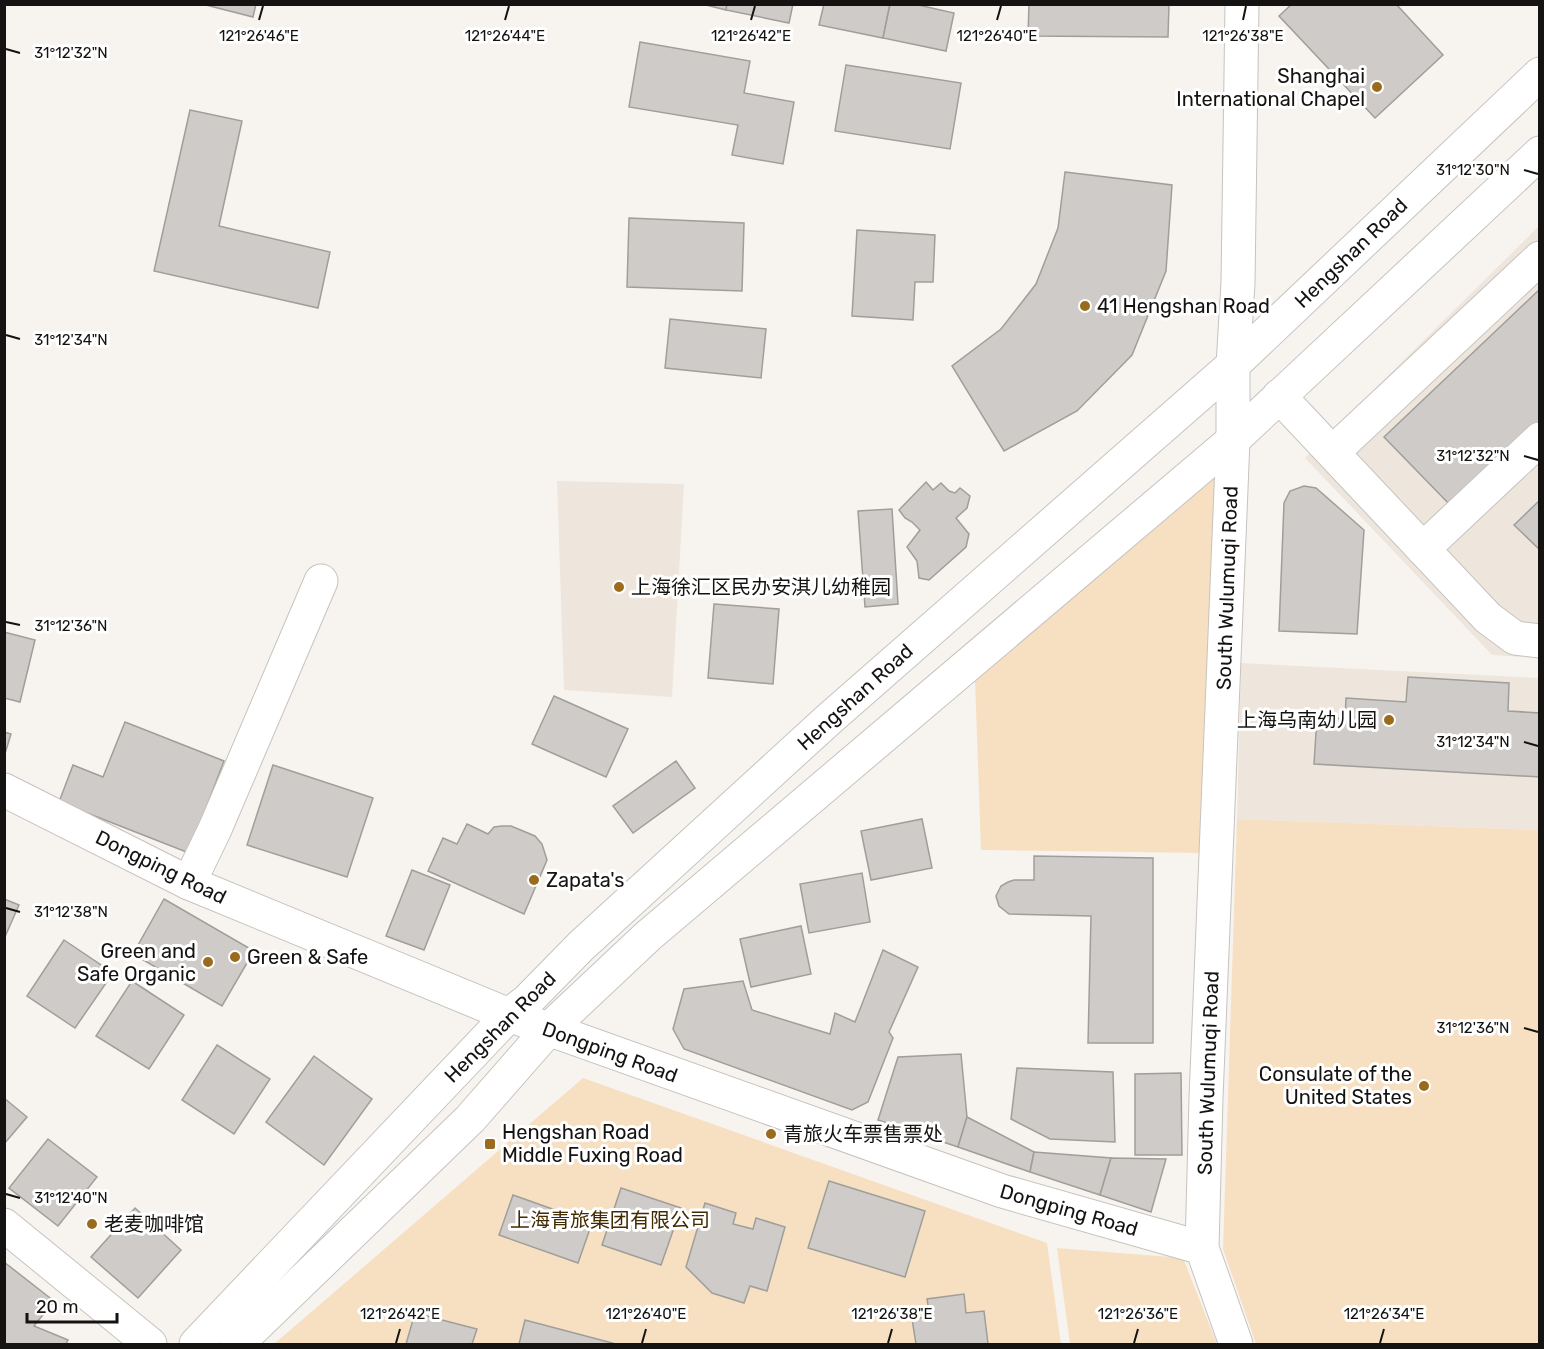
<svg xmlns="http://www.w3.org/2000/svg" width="1544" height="1349" viewBox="0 0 1544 1349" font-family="Rubik,'Noto Sans SC',sans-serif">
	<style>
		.built { fill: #eee6dc }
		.green { fill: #f7e0c2 }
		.building { fill: #cecbc8; stroke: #a09e9a; stroke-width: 1.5 }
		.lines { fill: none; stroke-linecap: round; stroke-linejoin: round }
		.minor-casing { stroke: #c6c3bf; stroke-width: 35 }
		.major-casing { stroke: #c6c3bf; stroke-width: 35 }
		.minor { stroke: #fff; stroke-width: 33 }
		.major { stroke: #fff; stroke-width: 33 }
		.ticks { fill: none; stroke: #141311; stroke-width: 2 }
		.poi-dot { fill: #9a6b1c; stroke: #fff; stroke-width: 2 }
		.labels { text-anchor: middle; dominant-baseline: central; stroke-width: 6; stroke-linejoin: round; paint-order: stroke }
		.poi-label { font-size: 20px; fill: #141311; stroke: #fff; text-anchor: start }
		.street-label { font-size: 20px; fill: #141311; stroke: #fff }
		.park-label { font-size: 20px; fill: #422a01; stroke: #fff }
		.ticks-label { font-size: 15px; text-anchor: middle; fill: #141311; stroke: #fff; stroke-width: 6; stroke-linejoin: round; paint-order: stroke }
	</style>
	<rect width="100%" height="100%" fill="#f7f4f0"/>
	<g class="built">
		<polygon points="1539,226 1539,658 1492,655 1305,458"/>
		<polygon points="557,481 684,484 672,697 564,690"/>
		<polygon points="1241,663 1539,678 1539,830 1237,819"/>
	</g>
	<g class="green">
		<polygon points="1218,468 1204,853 981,850 975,680"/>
		<polygon points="1237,819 1539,830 1539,1344 1256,1344 1223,1249"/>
		<polygon points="583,1078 1047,1243 1061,1344 274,1344"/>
		<polygon points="1057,1248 1183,1258 1217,1344 1070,1344"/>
	</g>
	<g class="building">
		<polygon points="202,4 256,4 253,17"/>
		<polygon points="702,4 727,4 726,10"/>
		<polygon points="727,4 793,4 789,23 726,10"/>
		<polygon points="824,4 890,4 883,38 819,25"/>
		<polygon points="890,4 914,4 954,13 946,51 883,38"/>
		<polygon points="1029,4 1169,4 1168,37 1028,36"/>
		<polygon points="1292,4 1396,4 1443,55 1375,118 1279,16"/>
		<polygon points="640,42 750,61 744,93 794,102 783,164 732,155 738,125 629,107"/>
		<polygon points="846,65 961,83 950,149 835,131"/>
		<polygon points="190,110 242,121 219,226 330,252 318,308 154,271"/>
		<polygon points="1065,172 1172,185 1166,271 1132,355 1077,411 1004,451 952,366 1001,329 1036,284 1058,228"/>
		<polygon points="629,218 744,223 742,291 627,287"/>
		<polygon points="857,230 935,235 933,282 915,282 913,320 852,316"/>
		<polygon points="1540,289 1540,421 1451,506 1384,437"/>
		<polygon points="670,319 766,329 761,378 665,368"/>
		<polygon points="926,482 933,490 941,483 949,491 955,493 960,488 970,496 967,508 956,518 969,534 966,547 929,580 919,578 917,561 907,547 920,530 912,522 905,518 899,510"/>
		<polygon points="1304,486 1316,488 1364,530 1357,634 1279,631 1284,503 1290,491"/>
		<polygon points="1540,500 1540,550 1514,525"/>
		<polygon points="892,509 898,604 865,607 858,511"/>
		<polygon points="714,604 779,609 773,684 708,678"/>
		<polygon points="4,632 35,640 20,702 4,698"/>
		<polygon points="1408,677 1509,683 1508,711 1540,713 1540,777 1314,764 1317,717 1345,719 1346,698 1406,702"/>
		<polygon points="554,696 628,729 606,777 532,744"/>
		<polygon points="125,722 224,761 189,853 59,802 73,765 103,777"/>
		<polygon points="4,732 11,734 4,757"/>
		<polygon points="676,761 695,788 633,833 613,806"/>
		<polygon points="273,765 373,798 347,877 247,845"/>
		<polygon points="922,819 932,868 871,880 861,831"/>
		<polygon points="467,824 488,834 494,827 502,826 511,826 535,836 542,844 547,860 524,914 428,871 443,838 457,844"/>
		<polygon points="1034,856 1153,858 1153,1043 1088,1043 1091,916 1009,914 999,906 996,896 1001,886 1008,882 1014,880 1034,880"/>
		<polygon points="412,870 450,885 424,950 386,936"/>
		<polygon points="862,873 870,922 809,933 800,884"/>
		<polygon points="4,899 19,905 4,939"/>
		<polygon points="164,899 254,951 222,1006 133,954"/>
		<polygon points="801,926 811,974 751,987 740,939"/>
		<polygon points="64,940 113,973 75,1028 27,996"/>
		<polygon points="883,950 918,967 889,1032 893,1038 868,1102 852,1110 684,1049 673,1029 684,989 743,981 752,1010 830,1034 835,1013 855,1022"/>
		<polygon points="132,981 184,1015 149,1069 96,1036"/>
		<polygon points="217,1045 270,1079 234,1134 182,1100"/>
		<polygon points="961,1054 967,1117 958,1147 878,1120 898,1057"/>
		<polygon points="314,1056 372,1099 324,1165 266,1122"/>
		<polygon points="1017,1068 1113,1072 1115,1142 1050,1139 1011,1119"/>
		<polygon points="1181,1073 1182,1155 1135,1155 1135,1074"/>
		<polygon points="4,1098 27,1117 4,1144"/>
		<polygon points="967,1117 1034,1152 1030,1172 958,1147"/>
		<polygon points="48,1139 97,1177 58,1226 9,1188"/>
		<polygon points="1034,1152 1111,1158 1100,1195 1030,1172"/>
		<polygon points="1111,1158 1166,1159 1151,1212 1100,1195"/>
		<polygon points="829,1181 925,1211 905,1277 808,1248"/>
		<polygon points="621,1188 681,1208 661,1265 602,1245"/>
		<polygon points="513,1195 592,1223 578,1263 499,1235"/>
		<polygon points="705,1203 736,1213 733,1224 753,1229 756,1218 785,1227 767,1291 750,1286 744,1303 712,1293 686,1267"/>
		<polygon points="135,1208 181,1250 138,1298 91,1257"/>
		<polygon points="4,1262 54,1301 34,1326 68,1340 66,1344 4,1344"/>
		<polygon points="964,1294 966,1313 984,1311 988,1344 916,1344 912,1319 930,1317 927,1299"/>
		<polygon points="415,1313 477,1329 472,1344 406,1344"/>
		<polygon points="525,1320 616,1344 519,1344"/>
	</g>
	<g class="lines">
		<defs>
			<g id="minor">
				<polyline points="1279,396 1488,618 1515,638 1540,641"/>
				<polyline points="1333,452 1540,258"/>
				<polyline points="1423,549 1540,439"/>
				<polyline points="4,790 189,883 509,1015 1002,1191 1202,1248"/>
				<polyline points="189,883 215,829 321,581"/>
				<polyline points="4,1225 150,1344"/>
				<polyline points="1236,1344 1202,1248 1206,1098 1233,440 1233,365 1238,283 1242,4"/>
			</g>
			<g id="major">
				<polyline points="196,1344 509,1015 527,1001 581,946 828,720 1233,365 1540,74"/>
				<polyline points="237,1344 470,1119 548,1030 648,936 1233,440 1540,153"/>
			</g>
		</defs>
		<use href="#minor" class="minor-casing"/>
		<use href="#major" class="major-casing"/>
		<use href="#minor" class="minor"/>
		<use href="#major" class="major"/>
	</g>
	<path class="ticks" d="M259,20L263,6M505,20L509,6M751,20L755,6M997,20L1001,6M1243,20L1246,6M6,49L20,53M1524,170L1538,174M6,335L20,339M1524,456L1538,460M6,622L20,625M1524,742L1538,746M6,908L20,912M1524,1028L1538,1032M6,1194L20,1198M396,1343L400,1329M642,1343L646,1329M888,1343L892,1329M1134,1343L1138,1329M1380,1343L1384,1329"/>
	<g class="poi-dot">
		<circle cx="1377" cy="87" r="6"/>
		<circle cx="1085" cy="306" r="6"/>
		<circle cx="619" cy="587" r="6"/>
		<circle cx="1389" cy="720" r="6"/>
		<circle cx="534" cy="880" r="6"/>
		<circle cx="235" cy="957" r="6"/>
		<circle cx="208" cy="962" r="6"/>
		<circle cx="1424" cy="1086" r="6"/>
		<circle cx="771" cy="1134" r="6"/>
		<rect x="484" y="1138" width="12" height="12" rx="3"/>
		<circle cx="92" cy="1224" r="6"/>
	</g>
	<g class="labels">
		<g class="poi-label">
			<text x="1365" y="76" text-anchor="end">Shanghai<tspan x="1365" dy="23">International Chapel</tspan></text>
			<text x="1097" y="306">41 Hengshan Road</text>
			<text x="631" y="587">上海徐汇区民办安淇儿幼稚园</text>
			<text x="1377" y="720" text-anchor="end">上海乌南幼儿园</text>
			<text x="546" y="880">Zapata's</text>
			<text x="196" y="951" text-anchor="end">Green and<tspan x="196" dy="23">Safe Organic</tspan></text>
			<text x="247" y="957">Green &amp; Safe</text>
			<text x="1412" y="1074" text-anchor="end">Consulate of the<tspan x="1412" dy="23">United States</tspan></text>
			<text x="502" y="1132">Hengshan Road<tspan x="502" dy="23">Middle Fuxing Road</tspan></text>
			<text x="783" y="1134">青旅火车票售票处</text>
			<text x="104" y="1224">老麦咖啡馆</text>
		</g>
		<g class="street-label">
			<text transform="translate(1351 253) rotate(-44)">Hengshan Road</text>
			<text transform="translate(1227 588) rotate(-88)">South Wulumuqi Road</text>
			<text transform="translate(855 697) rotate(-42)">Hengshan Road</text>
			<text transform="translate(161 867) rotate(26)">Dongping Road</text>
			<text transform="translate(500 1027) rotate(-45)">Hengshan Road</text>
			<text transform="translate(610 1052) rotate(20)">Dongping Road</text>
			<text transform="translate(1208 1073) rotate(-88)">South Wulumuqi Road</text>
			<text transform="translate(1069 1210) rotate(16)">Dongping Road</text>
		</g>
		<g class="park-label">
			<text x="610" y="1220">上海青旅集团有限公司</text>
		</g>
	</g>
	<g class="ticks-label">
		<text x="505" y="41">121°26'44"E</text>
		<text x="751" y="41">121°26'42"E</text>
		<text x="997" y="41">121°26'40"E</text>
		<text x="1243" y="41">121°26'38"E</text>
		<text x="259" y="41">121°26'46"E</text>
		<text x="71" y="58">31°12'32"N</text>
		<text x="1473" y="175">31°12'30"N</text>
		<text x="71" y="345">31°12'34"N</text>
		<text x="1473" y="461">31°12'32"N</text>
		<text x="71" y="631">31°12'36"N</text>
		<text x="1473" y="747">31°12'34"N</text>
		<text x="71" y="917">31°12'38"N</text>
		<text x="1473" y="1033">31°12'36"N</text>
		<text x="71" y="1203">31°12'40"N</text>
		<text x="400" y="1319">121°26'42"E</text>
		<text x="646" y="1319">121°26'40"E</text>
		<text x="892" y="1319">121°26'38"E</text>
		<text x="1138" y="1319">121°26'36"E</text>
		<text x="1384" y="1319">121°26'34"E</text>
	</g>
	<rect width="1544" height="1349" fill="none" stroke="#141311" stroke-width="12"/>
	<path d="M27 1313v9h90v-9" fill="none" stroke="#141311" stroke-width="3"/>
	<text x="36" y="1313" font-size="18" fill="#141311" stroke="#ffffff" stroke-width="4.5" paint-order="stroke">20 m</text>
</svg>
